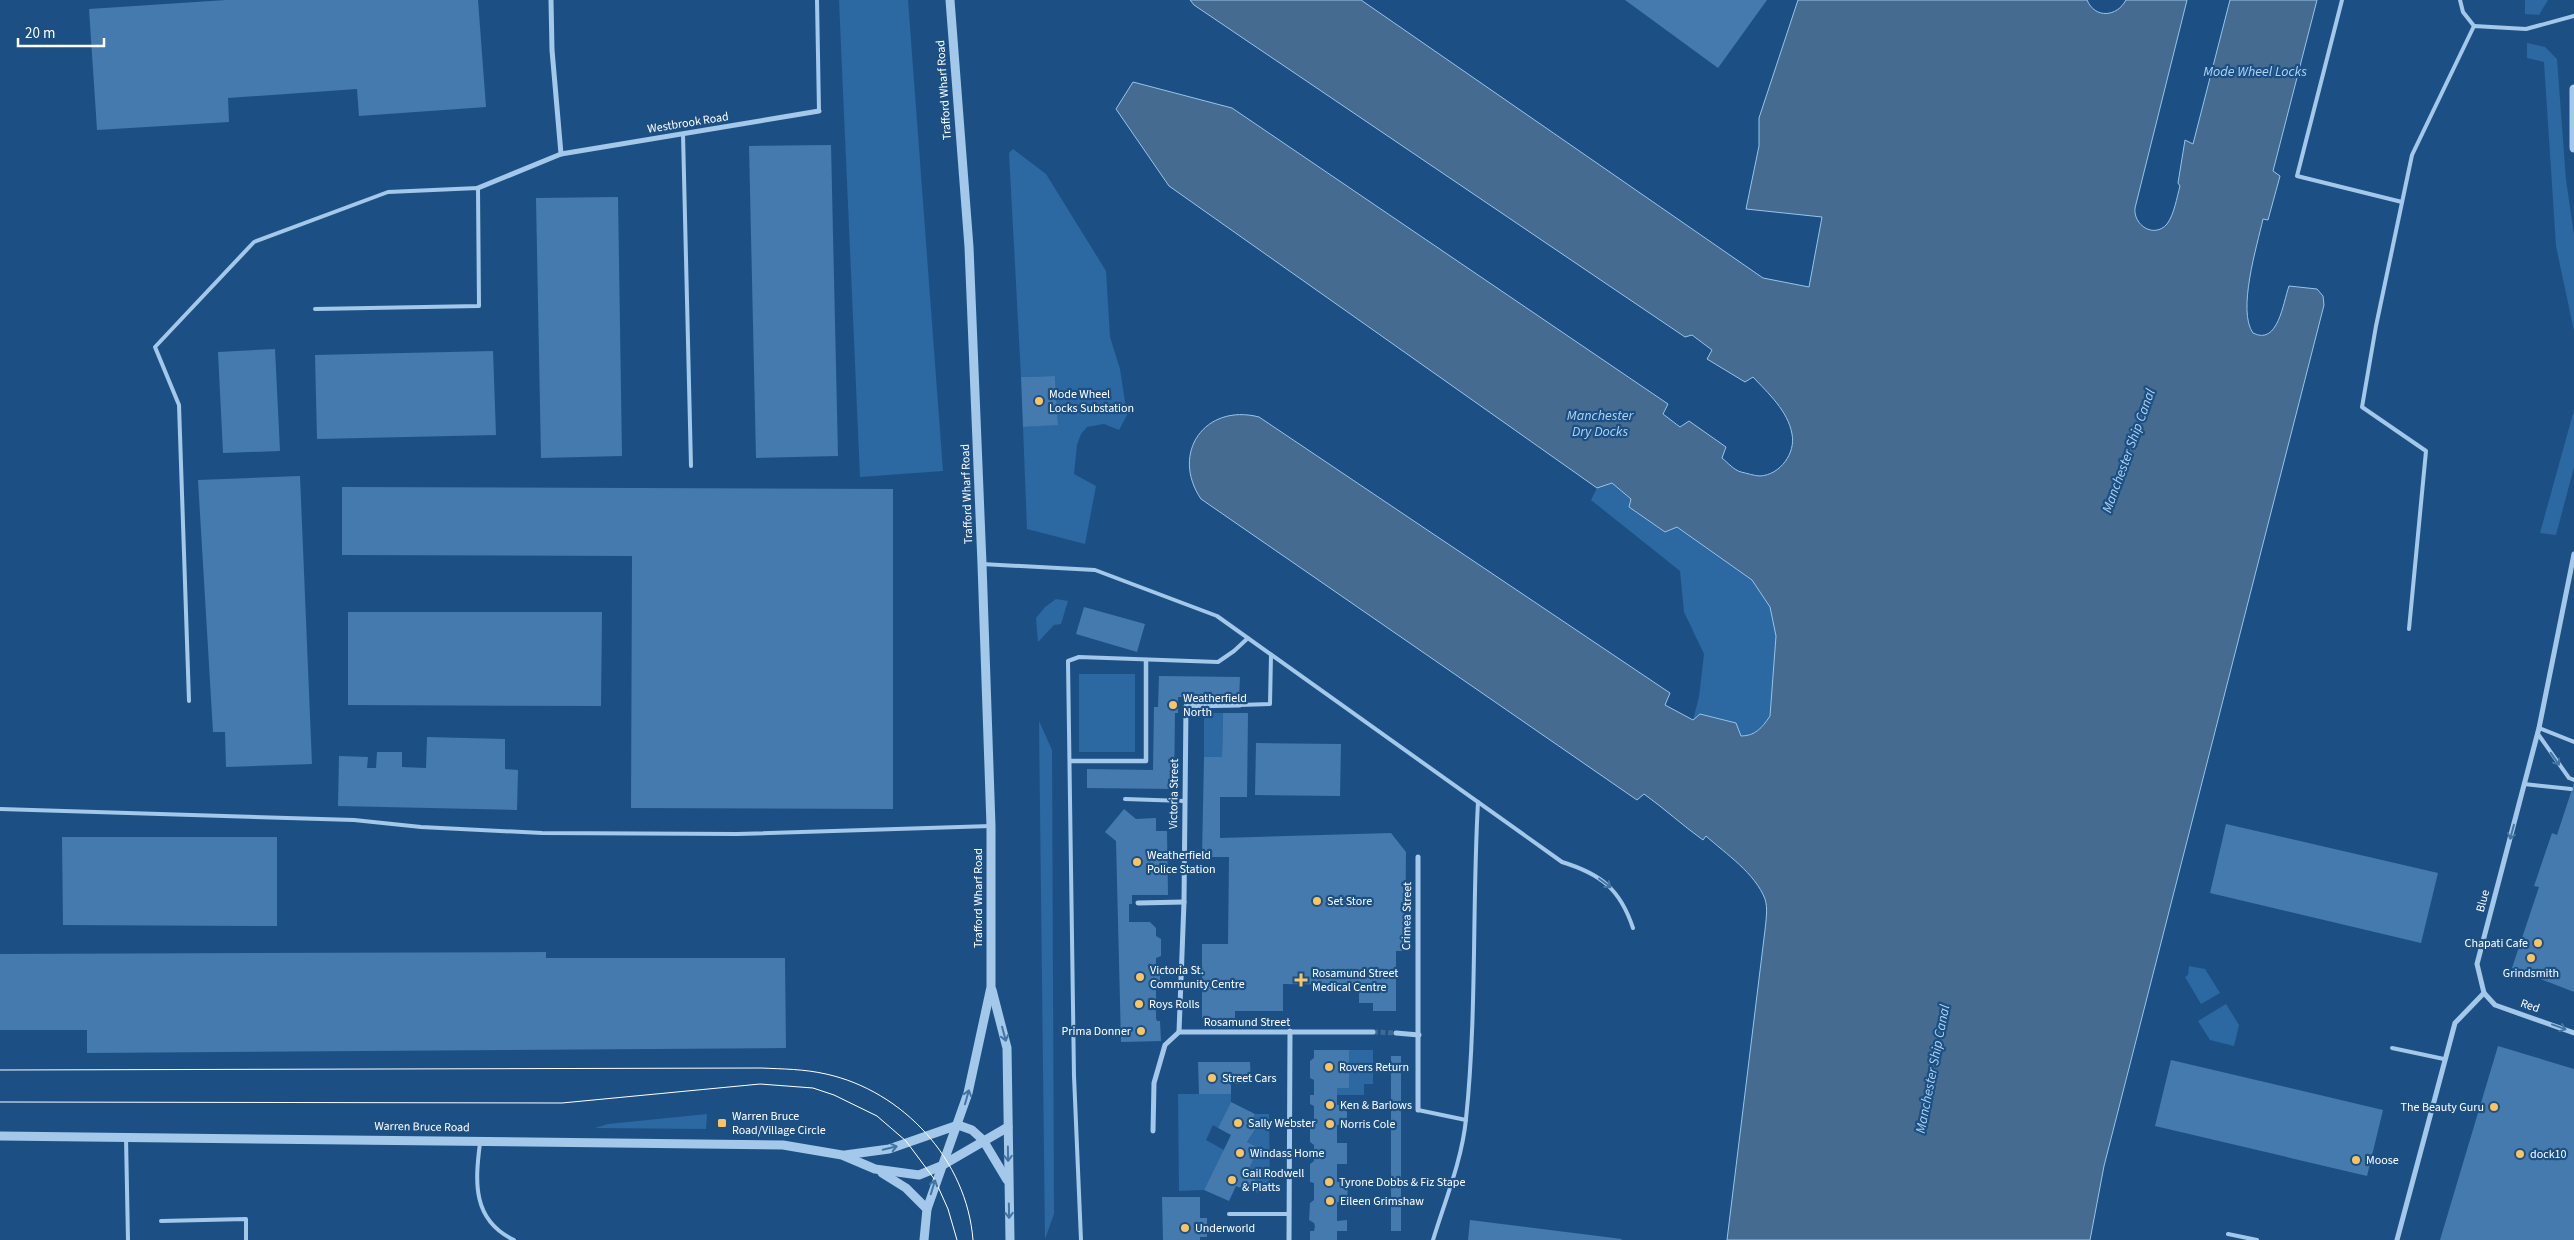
<svg xmlns="http://www.w3.org/2000/svg" width="2574" height="1240" viewBox="0 0 2574 1240" font-family="'Source Sans 3',sans-serif">
	<style>
		.green { fill: #2c68a1 }
		.water { fill: #456b91; stroke: #96c4ec }
		.building { fill: #447aad }
		.lines { fill: none; stroke-linecap: round; stroke-linejoin: round }
		.minor-tunnel { stroke: #3e6a96; stroke-width: 5; stroke-dasharray: 5 2.5; stroke-linecap: butt }
		.service { stroke: #a3c8ea; stroke-width: 4 }
		.pedestrian { stroke: #a3c8ea; stroke-width: 4.5 }
		.minor { stroke: #a3c8ea; stroke-width: 5 }
		.tertiary { stroke: #a3c8ea; stroke-width: 9 }
		.tram { stroke: #fff; stroke-width: 1 }
		.oneway { stroke: #4474a3 }
		.poi-dot { fill: #fbc461; stroke: #1c5084; stroke-width: 2 }
		.labels { text-anchor: middle; dominant-baseline: central; stroke-width: 4.5; stroke-linejoin: round; paint-order: stroke }
		.street-label { font-size: 12px; fill: #fff; stroke: #1c5084 }
		.poi-label { font-size: 12px; fill: #fff; stroke: #1c5084; text-anchor: start }
		.water-label { font-size: 14px; font-style: italic; fill: #aed2f2; stroke: #1c5084 }
	</style>
	<rect width="100%" height="100%" fill="#1c5084"/>
	<g class="green">
		<polygon points="839,0 908,0 943,471 860,477"/>
		<polygon points="2525,0 2548,0 2539,15 2525,14"/>
		<polygon points="2527,43 2545,47 2557,59 2566,180 2574,235 2574,331 2556,246 2544,62 2527,58"/>
		<polygon points="1013,149 1046,174 1106,271 1110,337 1120,369 1127,415 1119,430 1104,424 1087,427 1081,434 1077,445 1074,474 1096,486 1085,544 1027,529 1023,427 1058,424 1055,376 1021,377 1009,153"/>
		<polygon points="2574,410 2574,467 2556,535 2540,533"/>
		<path d="M1612,482L1631,499L1629,507L1665,532L1677,527L1752,580L1770,607L1776,636L1770,716C1761,728 1755,736 1740,736L1736,723L1701,714L1693,720L1699,697L1704,654L1684,612L1680,571L1591,500L1597,488Z"/>
		<polygon points="1056,599 1068,601 1061,624 1054,625 1038,642 1036,618 1045,607"/>
		<rect x="1079" y="674" width="56" height="78"/>
		<polygon points="1211,713 1223,713 1222,757 1204,757 1204,717"/>
		<polygon points="1039,721 1052,750 1054,1214 1045,1239"/>
		<polygon points="2189,966 2205,969 2220,993 2201,1004 2185,977 2188,975"/>
		<polygon points="2226,1004 2239,1025 2234,1046 2210,1040 2198,1021"/>
		<polygon points="1349,1050 1373,1050 1373,1084 1364,1084 1364,1095 1337,1095 1337,1088 1349,1088"/>
		<polygon points="1178,1094 1231,1094 1231,1102 1218,1128 1213,1125 1206,1140 1224,1150 1204,1190 1179,1191"/>
		<polygon points="707,1114 706,1129 595,1128 608,1124"/>
		<polygon points="1255,1114 1269,1114 1270,1193 1250,1192 1258,1174 1249,1169 1259,1148 1247,1142 1259,1125 1252,1121"/>
	</g>
	<path class="water" d="M1190,0H1361L1763,278L1809,287L1822,217L1746,209L1759,146V118L1798,0H2087C2095,19 2117,17 2126,0H2187L2135,208C2133,225 2154,239 2167,224C2174,215 2177,197 2180,186L2178,183L2185,140L2193,144L2230,0H2317L2273,171L2280,176L2268,220L2263,219C2257,246 2237,311 2253,333C2278,346 2283,303 2289,286L2317,289L2323,296L2324,305L2104,1166L2090,1240H1727L1765,930C1766,920 1768,908 1765,899C1755,873 1726,854 1706,836L1703,840C1682,825 1665,809 1644,794L1637,800L1201,499C1170,453 1205,403 1259,417L1670,693L1665,705L1693,720L1700,714L1736,723L1741,736C1755,736 1762,728 1770,716L1776,636L1770,607L1752,580L1677,527L1665,532L1629,507L1631,499L1612,483L1597,488L1169,186L1116,109L1133,82L1232,108L1668,404L1663,414L1680,427L1689,421L1726,447L1722,458C1728,463 1734,470 1741,472C1746,473 1755,476 1760,476C1780,475 1796,453 1792,434C1788,411 1768,393 1753,377L1745,382L1707,359L1712,350L1692,335L1685,337L1194,5Z"/>
	<g class="building">
		<polygon points="226,0 478,0 486,107 359,116 357,89 228,98 229,122 97,130 89,9"/>
		<polygon points="1625,0 1767,0 1718,68"/>
		<polygon points="831,145 838,456 756,458 749,146"/>
		<polygon points="618,197 622,456 541,458 536,198"/>
		<polygon points="275,349 280,451 223,453 218,352"/>
		<polygon points="493,351 496,435 317,439 315,355"/>
		<polygon points="1055,376 1058,425 1023,427 1021,377"/>
		<polygon points="300,476 312,764 226,767 225,732 213,732 198,480"/>
		<polygon points="342,487 893,489 893,809 631,808 632,556 342,555"/>
		<polygon points="1084,607 1145,624 1137,652 1076,634"/>
		<polygon points="348,612 602,612 601,706 348,705"/>
		<polygon points="1159,676 1240,677 1239,698 1178,697 1178,713 1175,713 1174,789 1087,788 1087,769 1153,770 1154,707 1158,707"/>
		<polygon points="1223,713 1248,713 1247,797 1220,797 1220,838 1391,833 1406,852 1405,951 1396,951 1396,1011 1373,1011 1373,1003 1359,1003 1359,985 1283,984 1283,1011 1235,1011 1235,1019 1202,1018 1202,944 1228,944 1229,857 1202,857 1204,757 1222,757"/>
		<polygon points="427,737 505,739 505,769 518,770 517,810 338,806 339,756 368,757 367,768 376,768 377,752 402,752 402,767 426,768"/>
		<polygon points="1256,743 1341,744 1340,796 1255,795"/>
		<polygon points="2574,783 2574,992 2512,968 2539,887 2534,886 2552,833 2557,835"/>
		<polygon points="1124,809 1136,819 1156,818 1156,831 1167,831 1168,895 1132,895 1132,904 1129,904 1129,922 1150,922 1156,928 1156,936 1161,939 1161,956 1156,958 1156,967 1160,967 1160,987 1156,987 1156,1018 1157,1021 1160,1021 1161,1041 1121,1042 1116,841 1105,832"/>
		<polygon points="2226,824 2438,873 2421,943 2210,893"/>
		<polygon points="62,837 277,837 277,926 63,925"/>
		<polygon points="546,952 546,958 785,958 786,1048 87,1053 87,1030 0,1030 0,954"/>
		<polygon points="2498,1046 2574,1069 2574,1240 2440,1240"/>
		<polygon points="1314,1050 1349,1050 1349,1088 1337,1088 1337,1105 1347,1104 1347,1125 1337,1125 1337,1143 1347,1143 1347,1164 1337,1164 1337,1182 1348,1182 1347,1202 1337,1202 1337,1221 1347,1220 1347,1231 1337,1231 1337,1240 1310,1240 1310,1231 1314,1231 1315,1226 1314,1223 1309,1220 1310,1203 1314,1200 1314,1183 1310,1182 1310,1164 1314,1161 1314,1145 1310,1142 1310,1125 1314,1123 1314,1106 1310,1104 1310,1095 1314,1095 1314,1080 1310,1078 1310,1061 1314,1058"/>
		<rect x="1391" y="1056" width="10" height="175"/>
		<polygon points="2171,1060 2383,1110 2367,1176 2155,1126"/>
		<polygon points="1198,1062 1250,1062 1251,1084 1231,1084 1231,1094 1199,1094"/>
		<polygon points="1231,1102 1255,1114 1252,1121 1259,1124 1247,1142 1259,1148 1249,1169 1258,1174 1250,1192 1236,1186 1229,1201 1204,1190 1231,1135 1218,1128"/>
		<polygon points="1162,1197 1200,1197 1200,1218 1207,1218 1207,1237 1200,1237 1200,1240 1163,1240"/>
		<polygon points="1470,1220 1622,1239 1621,1240 1468,1240"/>
	</g>
	<g class="lines">
		<polyline class="minor-tunnel" points="1373,1032 1396,1033"/>
		<g class="service">
			<polyline points="817,0 819,111"/>
			<polyline points="2342,0 2297,176 2402,202"/>
			<polyline points="2460,0 2463,12 2474,26"/>
			<polyline points="683,134 691,466"/>
			<path d="M982,564L1095,570L1217,616L1562,862C1601,874 1620,889 1633,928"/>
			<polyline points="2409,629 2426,451 2362,407 2376,326 2412,155 2474,26 2526,29 2574,16"/>
			<polyline points="189,701 179,405 155,347 254,242 388,192 478,188 479,306 315,309"/>
			<polyline points="1240,705 1270,704 1271,655"/>
			<polyline points="2539,728 2574,742"/>
			<polyline points="2538,734 2569,778 2574,780"/>
			<polyline points="2524,784 2571,789"/>
			<polyline points="1125,799 1184,801"/>
			<polyline points="0,809 354,820 421,827 542,833 737,834 991,826"/>
			<polyline points="2392,1048 2444,1059"/>
			<polyline points="1418,1110 1466,1120"/>
			<polyline points="126,1137 128,1240"/>
			<path d="M480,1143C475,1182 472,1220 514,1240"/>
			<polyline points="1229,1214 1288,1214"/>
			<polyline points="161,1221 246,1219 246,1240"/>
			<polyline points="2228,1234 2257,1240"/>
			<polyline points="1081,1240 1074,1076 1068,661 1079,657 1218,662 1234,651 1248,638"/>
			<path d="M1433,1240C1445,1201 1462,1160 1466,1119C1477,1014 1472,908 1478,802"/>
		</g>
		<polyline class="pedestrian" points="1071,761 1146,761 1146,660"/>
		<g class="minor">
			<polyline points="551,0 552,50 561,154"/>
			<polyline points="478,188 561,154 819,111"/>
			<polyline points="1138,903 1184,902"/>
			<polyline points="2484,993 2477,964 2539,728 2574,554"/>
			<polyline points="2484,993 2495,1005 2574,1033"/>
			<polyline points="1179,1032 1184,902 1186,706 1240,705"/>
			<polyline points="1396,1033 1419,1035"/>
			<polyline points="1418,1110 1418,857"/>
			<polyline points="1153,1131 1154,1083 1165,1045 1179,1032 1373,1032"/>
			<polyline points="1289,1240 1290,1031"/>
			<polyline points="2397,1240 2455,1023 2484,993"/>
		</g>
		<g class="tertiary">
			<polyline points="2574,89 2574,148"/>
			<polyline points="992,990 1007,1048 1010,1240"/>
			<polyline points="0,1136 783,1145 842,1155 875,1169 919,1175 941,1166 1008,1127"/>
			<polyline points="845,1155 889,1149 958,1125 972,1130 983,1140 1007,1180"/>
			<polyline points="882,1173 906,1188 927,1209"/>
			<polyline points="924,1240 927,1209 968,1093 991,987 991,826 982,564 969,247 950,0"/>
		</g>
		<g class="tram">
			<path d="M0,1070L761,1068C783,1069 804,1069 826,1074C903,1091 967,1160 973,1240"/>
			<polyline points="0,1102 562,1103 760,1084 813,1088 834,1095 877,1116 906,1141 935,1180 948,1209 957,1240"/>
		</g>
	</g>
	<defs><path id="oneway-shaft" d="M-6 0H5M1.5-3L5.5 0L1.5 3" fill="none" stroke-width="1.6" stroke-linecap="round" stroke-linejoin="round" transform="scale(1.25)"/></defs>
	<g class="oneway">
		<use href="#oneway-shaft" transform="translate(2555 759) rotate(55)"/>
		<use href="#oneway-shaft" transform="translate(2512 832) rotate(105)"/>
		<use href="#oneway-shaft" transform="translate(1605 883) rotate(37)"/>
		<use href="#oneway-shaft" transform="translate(2559 1027) rotate(20)"/>
		<use href="#oneway-shaft" transform="translate(1004 1034) rotate(75)"/>
		<use href="#oneway-shaft" transform="translate(967 1097) rotate(-74)"/>
		<use href="#oneway-shaft" transform="translate(890 1148) rotate(-13)"/>
		<use href="#oneway-shaft" transform="translate(1008 1154) rotate(89)"/>
		<use href="#oneway-shaft" transform="translate(933 1187) rotate(-73)"/>
		<use href="#oneway-shaft" transform="translate(1009 1211) rotate(89)"/>
	</g>
	<g class="poi-dot">
		<circle cx="1039" cy="401" r="5"/>
		<circle cx="1173" cy="705" r="5"/>
		<circle cx="1137" cy="862" r="5"/>
		<circle cx="1317" cy="901" r="5"/>
		<circle cx="2538" cy="943" r="5"/>
		<circle cx="2531" cy="958" r="5"/>
		<circle cx="1140" cy="977" r="5"/>
		<path d="M1298.5 972.5h5v5h5v5h-5v5h-5v-5h-5v-5h5z"/>
		<circle cx="1139" cy="1004" r="5"/>
		<circle cx="1141" cy="1031" r="5"/>
		<circle cx="1329" cy="1067" r="5"/>
		<circle cx="1212" cy="1078" r="5"/>
		<circle cx="1330" cy="1105" r="5"/>
		<circle cx="2494" cy="1107" r="5"/>
		<rect x="717" y="1118" width="10" height="10" rx="2.5"/>
		<circle cx="1238" cy="1123" r="5"/>
		<circle cx="1330" cy="1124" r="5"/>
		<circle cx="1240" cy="1153" r="5"/>
		<circle cx="2520" cy="1154" r="5"/>
		<circle cx="2356" cy="1160" r="5"/>
		<circle cx="1232" cy="1180" r="5"/>
		<circle cx="1329" cy="1182" r="5"/>
		<circle cx="1330" cy="1201" r="5"/>
		<circle cx="1185" cy="1228" r="5"/>
	</g>
	<g class="labels">
		<g class="street-label">
			<text transform="translate(944 90) rotate(-94)">Trafford Wharf Road</text>
			<text transform="translate(688 123) rotate(-9)">Westbrook Road</text>
			<text transform="translate(967 494) rotate(-92)">Trafford Wharf Road</text>
			<text transform="translate(1174 794) rotate(-89)">Victoria Street</text>
			<text transform="translate(978 898) rotate(-90)">Trafford Wharf Road</text>
			<text transform="translate(2483 901) rotate(-75)">Blue</text>
			<text transform="translate(1407 916) rotate(-89)">Crimea Street</text>
			<text transform="translate(2530 1006) rotate(19)">Red</text>
			<text x="1247" y="1022">Rosamund Street</text>
			<text transform="translate(422 1127) rotate(1)">Warren Bruce Road</text>
		</g>
		<g class="poi-label">
			<text x="1049" y="394">Mode Wheel<tspan x="1049" dy="14">Locks Substation</tspan></text>
			<text x="1183" y="698">Weatherfield<tspan x="1183" dy="14">North</tspan></text>
			<text x="1147" y="855">Weatherfield<tspan x="1147" dy="14">Police Station</tspan></text>
			<text x="1327" y="901">Set Store</text>
			<text x="2528" y="943" text-anchor="end">Chapati Cafe</text>
			<text x="1150" y="970">Victoria St.<tspan x="1150" dy="14">Community Centre</tspan></text>
			<text x="1312" y="973">Rosamund Street<tspan x="1312" dy="14">Medical Centre</tspan></text>
			<text x="2531" y="973" text-anchor="middle">Grindsmith</text>
			<text x="1149" y="1004">Roys Rolls</text>
			<text x="1131" y="1031" text-anchor="end">Prima Donner</text>
			<text x="1339" y="1067">Rovers Return</text>
			<text x="1222" y="1078">Street Cars</text>
			<text x="1340" y="1105">Ken &amp; Barlows</text>
			<text x="2484" y="1107" text-anchor="end">The Beauty Guru</text>
			<text x="732" y="1116">Warren Bruce<tspan x="732" dy="14">Road/Village Circle</tspan></text>
			<text x="1248" y="1123">Sally Webster</text>
			<text x="1340" y="1124">Norris Cole</text>
			<text x="1250" y="1153">Windass Home</text>
			<text x="2530" y="1154">dock10</text>
			<text x="2366" y="1160">Moose</text>
			<text x="1242" y="1173">Gail Rodwell<tspan x="1242" dy="14">&amp; Platts</tspan></text>
			<text x="1339" y="1182">Tyrone Dobbs &amp; Fiz Stape</text>
			<text x="1340" y="1201">Eileen Grimshaw</text>
			<text x="1195" y="1228">Underworld</text>
		</g>
		<g class="water-label">
			<text x="2255" y="72">Mode Wheel Locks</text>
			<text x="1600" y="416">Manchester<tspan x="1600" dy="16">Dry Docks</tspan></text>
			<text transform="translate(2129 451) rotate(-70)">Manchester Ship Canal</text>
			<text transform="translate(1933 1069) rotate(-79)">Manchester Ship Canal</text>
		</g>
	</g>
	<path d="M18 38v8h86v-8" fill="none" stroke="#ffffff" stroke-width="2.5"/>
	<text x="25" y="38" font-size="15" fill="#ffffff" stroke="#1c5084" stroke-width="4" paint-order="stroke">20 m</text>
</svg>
